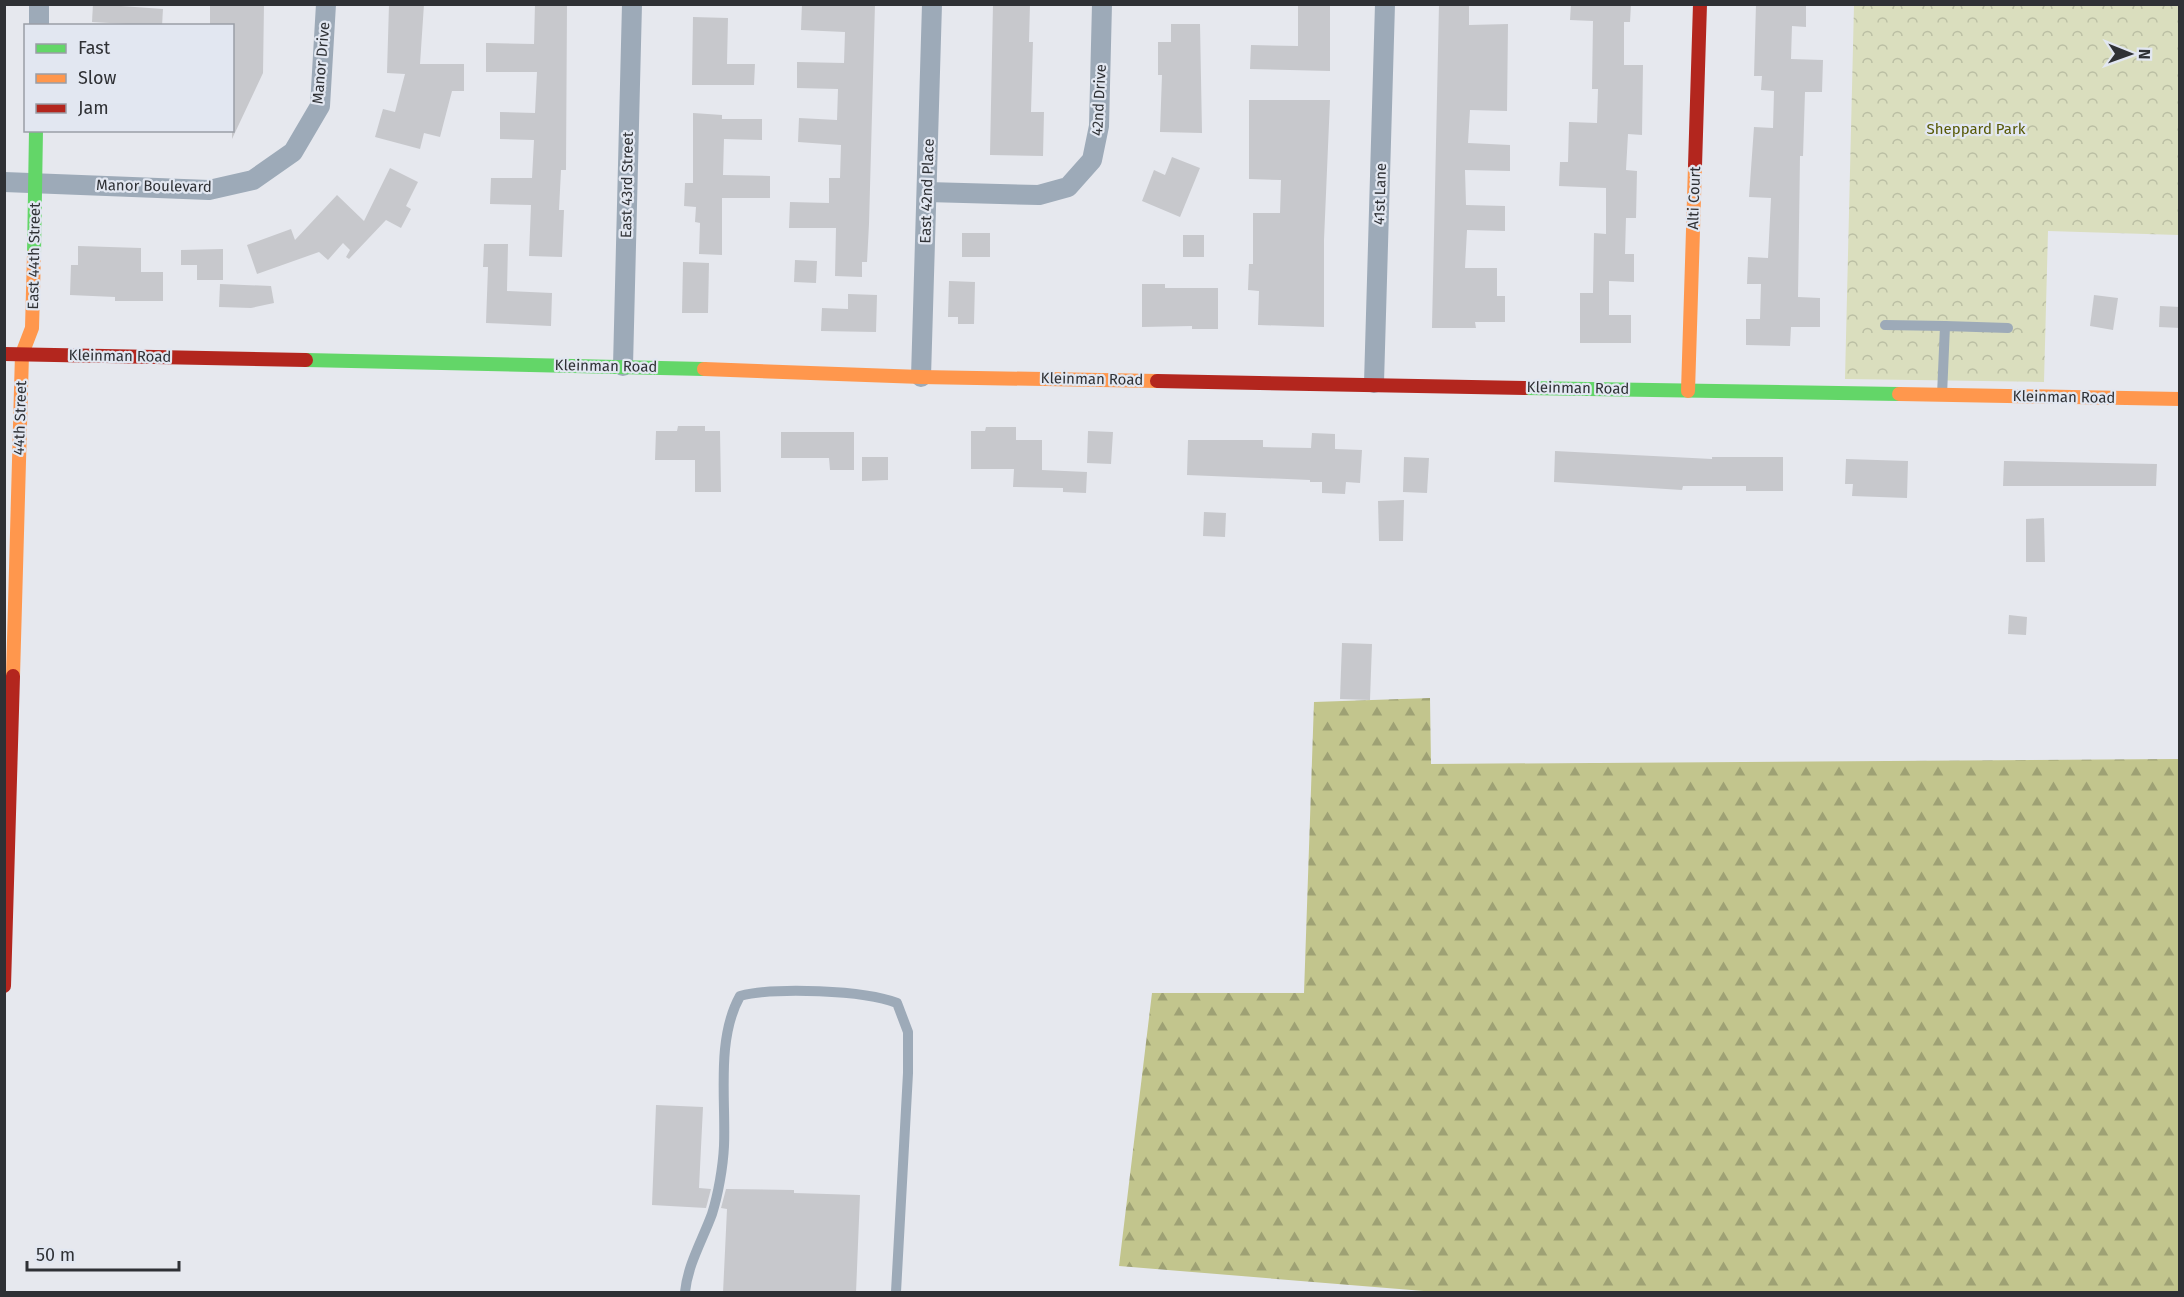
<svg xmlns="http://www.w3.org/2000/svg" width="2184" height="1297" viewBox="0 0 2184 1297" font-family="'Fira Sans',sans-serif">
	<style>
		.forest { fill: url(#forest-firs) }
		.park { fill: url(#park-crowns) }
		.building { fill: #c7c8cc }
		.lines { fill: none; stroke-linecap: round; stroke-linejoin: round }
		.lane { stroke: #9daab8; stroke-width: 10 }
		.street { stroke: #9daab8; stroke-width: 20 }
		.fast { stroke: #63d668; stroke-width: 14 }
		.slow { stroke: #ff974d; stroke-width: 14 }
		.jam { stroke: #b3261e; stroke-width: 14 }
		.labels { text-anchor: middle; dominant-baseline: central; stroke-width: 4.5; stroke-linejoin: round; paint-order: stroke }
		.street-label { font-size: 15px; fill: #2f3135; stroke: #e2e7f1 }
		.park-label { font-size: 15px; fill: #575907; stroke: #e2e7f1 }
	</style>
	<defs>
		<pattern id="forest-firs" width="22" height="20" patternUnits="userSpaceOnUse" patternTransform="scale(1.5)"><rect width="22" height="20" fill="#c2c58d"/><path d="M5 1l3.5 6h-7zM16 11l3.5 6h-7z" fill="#9ea174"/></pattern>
		<pattern id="park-crowns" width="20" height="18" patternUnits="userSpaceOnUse" patternTransform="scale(1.5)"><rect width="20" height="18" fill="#dadebe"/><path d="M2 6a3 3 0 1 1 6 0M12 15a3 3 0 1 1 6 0" fill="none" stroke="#bbbfa4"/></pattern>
	</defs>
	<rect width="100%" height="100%" fill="#e6e8ee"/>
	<polygon class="forest" points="1430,698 1431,764 2179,759 2179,1292 1436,1292 1119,1266 1152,993 1304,993 1314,702"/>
	<polygon class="park" points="1854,5 2179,5 2179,235 2048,231 2044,382 1845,379"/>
	<g class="building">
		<polygon points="93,4 163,9 162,26 92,22"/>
		<polygon points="210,4 264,4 263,73 232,139 232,26 210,26"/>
		<polygon points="389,4 424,4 420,64 464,64 464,91 452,91 440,137 424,133 420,149 375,137 383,109 395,112 405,74 387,73"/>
		<polygon points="535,4 567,4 566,170 561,170 559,210 564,210 562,257 529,256 531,205 490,204 491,178 532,178 534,140 500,139 500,112 535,113 537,72 486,72 486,43 534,44"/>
		<polygon points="802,4 875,4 869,224 867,262 862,262 862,277 835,276 836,228 789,228 790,202 829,203 829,178 840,178 841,145 798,142 799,118 837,120 838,89 797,88 797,62 844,63 845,32 801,30"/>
		<polygon points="993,4 1030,4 1029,42 1033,42 1031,112 1044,112 1043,156 990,155"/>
		<polygon points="1298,4 1330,4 1330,71 1250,69 1251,45 1298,46"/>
		<polygon points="1439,4 1469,4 1469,25 1508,24 1507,111 1470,110 1468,143 1510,145 1510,171 1465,170 1466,205 1505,206 1505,231 1467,230 1465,268 1497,268 1497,296 1505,296 1505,322 1475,322 1476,328 1432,328"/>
		<polygon points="1571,4 1631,4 1630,22 1624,22 1624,65 1643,65 1642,135 1628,134 1626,170 1637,171 1636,218 1626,218 1625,254 1634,254 1634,282 1609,281 1609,315 1631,315 1631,343 1580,343 1580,293 1593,293 1594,233 1606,234 1606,188 1559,186 1560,162 1568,162 1569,122 1597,123 1598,89 1592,89 1593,21 1570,20"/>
		<polygon points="1756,4 1806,4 1806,27 1792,26 1791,59 1823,60 1822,92 1805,92 1803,156 1800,156 1798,297 1820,298 1820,327 1791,327 1790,346 1746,345 1746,319 1760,319 1761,284 1747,284 1748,257 1768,258 1771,198 1749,197 1754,127 1773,128 1774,91 1761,90 1762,76 1754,76"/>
		<polygon points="693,17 728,18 727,64 755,64 754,85 692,85"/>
		<polygon points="1171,24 1200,24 1202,133 1160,132 1162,75 1158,75 1158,42 1171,42"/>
		<polygon points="1249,100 1330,100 1324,240 1324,327 1258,325 1259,291 1248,290 1249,264 1253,264 1253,213 1280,213 1281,180 1249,179"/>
		<polygon points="693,113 722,115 722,119 762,119 762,140 724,139 723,175 770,176 770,198 722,198 722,255 699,254 700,223 695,222 696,207 684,206 685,183 693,183"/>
		<polygon points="1172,157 1200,168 1180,217 1142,201 1154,170 1165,175"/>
		<polygon points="390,168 418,182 406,206 411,209 401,228 386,220 349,259 346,257 350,250 343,243 328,260 319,252 257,274 247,245 291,229 295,240 337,195 364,221"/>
		<rect x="962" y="233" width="28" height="24"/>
		<rect x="1183" y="235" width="21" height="22"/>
		<polygon points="484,244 508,244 507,291 552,293 551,326 486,323 488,267 483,267"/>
		<polygon points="78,246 141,248 141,272 163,272 163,301 115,301 115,297 70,295 71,265 78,265"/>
		<polygon points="223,249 223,280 197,280 197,265 181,265 181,250"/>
		<polygon points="795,260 817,261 816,283 794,282"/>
		<polygon points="683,262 709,263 708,313 682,313"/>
		<polygon points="949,281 975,282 974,324 958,324 958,317 948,317"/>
		<polygon points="220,284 271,286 274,303 251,308 219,307"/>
		<polygon points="1142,284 1165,284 1165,288 1218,288 1218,329 1192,329 1192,326 1142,327"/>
		<polygon points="848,294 877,295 876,332 821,331 822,308 848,309"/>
		<polygon points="2094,295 2118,298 2113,330 2090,326"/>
		<polygon points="2160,306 2180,307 2180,328 2159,327"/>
		<polygon points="678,426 705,426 705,431 720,431 721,492 695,492 695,460 655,460 656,431 677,431"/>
		<polygon points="986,427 1016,427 1016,440 1042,440 1042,470 1087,472 1086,493 1063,492 1063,488 1013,487 1014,469 971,469 971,431 985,431"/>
		<polygon points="1088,431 1113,432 1111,464 1087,463"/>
		<polygon points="781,432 854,432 854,470 830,470 829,458 781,458"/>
		<polygon points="1312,433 1335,434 1335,449 1362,450 1360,483 1346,482 1345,494 1322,493 1322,482 1310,482 1310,480 1187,475 1188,440 1263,440 1263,447 1311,448"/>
		<polygon points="1555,451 1712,459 1712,457 1783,457 1783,491 1746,491 1746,486 1683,486 1682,490 1554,482"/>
		<polygon points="862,457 888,457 888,480 862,481"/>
		<polygon points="1404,457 1429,458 1427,493 1403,492"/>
		<polygon points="1846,459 1908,461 1907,498 1852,496 1853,484 1845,484"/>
		<polygon points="2004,461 2157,464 2156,486 2003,486"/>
		<polygon points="1404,500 1403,541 1379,541 1378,501"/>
		<polygon points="1204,512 1226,513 1225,537 1203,536"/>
		<polygon points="2044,518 2045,562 2026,562 2026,519"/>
		<polygon points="2009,615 2027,617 2026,635 2008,634"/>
		<polygon points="1342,643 1372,644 1370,700 1340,699"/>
		<polygon points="656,1105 703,1107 699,1188 711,1189 706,1208 652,1205"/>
		<polygon points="726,1189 794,1190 794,1193 860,1195 856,1293 723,1293 727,1209 721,1208"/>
	</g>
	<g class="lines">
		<g class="lane">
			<polyline points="1885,325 1945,326"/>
			<polyline points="1942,395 1945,326 2008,328"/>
			<path d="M685,1292C688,1264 702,1241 712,1214C718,1195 723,1167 724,1146C726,1099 716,1039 740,996C775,987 864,990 897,1003L908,1032V1073L896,1292"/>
		</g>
		<g class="street">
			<polyline points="39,26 39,4"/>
			<polyline points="4,182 209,190 253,180 293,152 320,106 326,4"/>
			<polyline points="927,192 1039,195 1068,187 1092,160 1099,126 1102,4"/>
			<polyline points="623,366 632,4"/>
			<polyline points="921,377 932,4"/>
			<polyline points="1374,383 1385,4"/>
		</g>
		<g class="fast">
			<polyline points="34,254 36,130"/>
			<polyline points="306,360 704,369"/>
			<polyline points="1525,388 1899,394"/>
		</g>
		<g class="slow">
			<polyline points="704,369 921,377 1157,381"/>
			<polyline points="1688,391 1695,166"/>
			<polyline points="1899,394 2180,399"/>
			<polyline points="13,676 22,354 32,328 34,254"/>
		</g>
		<g class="jam">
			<polyline points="1695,166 1700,4"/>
			<polyline points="4,354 306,360"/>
			<polyline points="1157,381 1525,388"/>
			<polyline points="4,986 13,676"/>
		</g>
	</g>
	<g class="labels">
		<g class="street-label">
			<text transform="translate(321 63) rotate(-85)">Manor Drive</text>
			<text transform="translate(1099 100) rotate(-87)">42nd Drive</text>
			<text transform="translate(627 185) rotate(-89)">East 43rd Street</text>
			<text transform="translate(154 186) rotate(1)">Manor Boulevard</text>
			<text transform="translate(927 191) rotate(-88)">East 42nd Place</text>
			<text transform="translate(1380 194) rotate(-88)">41st Lane</text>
			<text transform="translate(1694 198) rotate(-88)">Alti Court</text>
			<text transform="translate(34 256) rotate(-89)">East 44th Street</text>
			<text transform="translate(120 356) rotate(1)">Kleinman Road</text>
			<text transform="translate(606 366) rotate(1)">Kleinman Road</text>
			<text transform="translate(1092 379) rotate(1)">Kleinman Road</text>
			<text transform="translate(1578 388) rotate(1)">Kleinman Road</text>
			<text transform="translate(2064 397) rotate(1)">Kleinman Road</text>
			<text transform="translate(20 418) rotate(-88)">44th Street</text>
		</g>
		<g class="park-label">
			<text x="1976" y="129">Sheppard Park</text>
		</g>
	</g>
	<rect width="2184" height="1297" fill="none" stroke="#2f3135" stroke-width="12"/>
	<rect x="24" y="24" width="210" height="108" fill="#e2e7f1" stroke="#9a9ea6" stroke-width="1.5"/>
	<rect x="36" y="44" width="30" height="9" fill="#63d668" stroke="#9a9ea6" stroke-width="1.5"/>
	<text x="78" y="54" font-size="18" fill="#2f3135">Fast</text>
	<rect x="36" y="74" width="30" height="9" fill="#ff974d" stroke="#9a9ea6" stroke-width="1.5"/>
	<text x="78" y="84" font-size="18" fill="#2f3135">Slow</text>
	<rect x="36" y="104" width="30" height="9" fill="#b3261e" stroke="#9a9ea6" stroke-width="1.5"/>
	<text x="78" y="114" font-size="18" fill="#2f3135">Jam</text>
	<g transform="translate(2130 54) rotate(91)" stroke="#e2e7f1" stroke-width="4.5" paint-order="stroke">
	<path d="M0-4.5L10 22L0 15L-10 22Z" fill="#2f3135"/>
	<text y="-9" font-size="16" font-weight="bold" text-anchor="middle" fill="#2f3135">N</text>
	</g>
	<path d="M27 1261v9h152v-9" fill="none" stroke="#2f3135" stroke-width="3"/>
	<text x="36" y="1261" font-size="18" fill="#2f3135" stroke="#e2e7f1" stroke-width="4.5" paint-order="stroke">50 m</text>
</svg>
